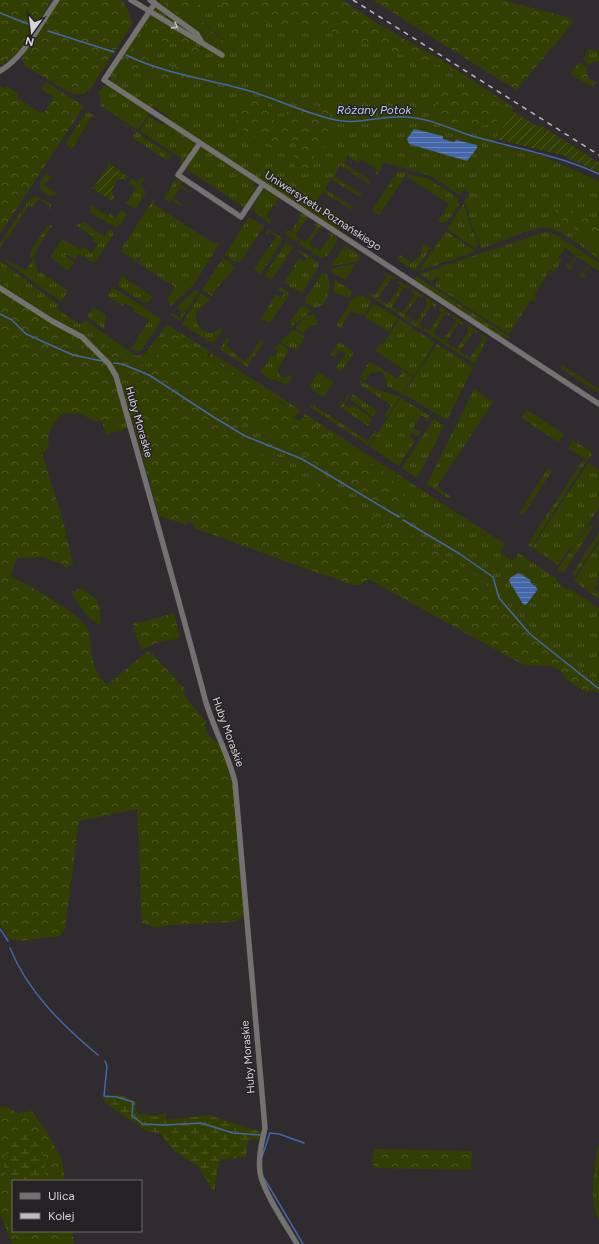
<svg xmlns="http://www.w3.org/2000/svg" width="599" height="1244" viewBox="0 0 599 1244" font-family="Figtree,sans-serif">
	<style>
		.grass { fill: url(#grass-tufts) }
		.forest { fill: url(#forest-crowns) }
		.wetland { fill: url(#wetland-marsh) }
		.garden { fill: url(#garden-furrows) }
		.water { fill: url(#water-rules) }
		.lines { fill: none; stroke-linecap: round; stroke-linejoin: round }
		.stream { stroke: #46a; stroke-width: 1.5 }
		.street { stroke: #747171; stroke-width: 5.5 }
		.rail { stroke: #bfbbbf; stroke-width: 1.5; stroke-dasharray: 5 5; stroke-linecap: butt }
		.oneway { stroke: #c4c1c3 }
		.labels { text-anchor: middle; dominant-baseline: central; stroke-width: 3; stroke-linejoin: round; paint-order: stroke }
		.street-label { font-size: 11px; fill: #d8d5d8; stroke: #252225 }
		.water-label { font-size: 12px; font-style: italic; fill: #b9cef4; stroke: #252225 }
	</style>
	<defs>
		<pattern id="grass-tufts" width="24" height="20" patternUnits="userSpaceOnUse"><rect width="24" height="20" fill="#333f02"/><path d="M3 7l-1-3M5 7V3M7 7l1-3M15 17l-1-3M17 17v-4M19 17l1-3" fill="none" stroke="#505a26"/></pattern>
		<pattern id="forest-crowns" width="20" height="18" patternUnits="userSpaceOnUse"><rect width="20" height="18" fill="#333f02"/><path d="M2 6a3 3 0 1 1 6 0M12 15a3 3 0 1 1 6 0" fill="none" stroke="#505a26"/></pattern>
		<pattern id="wetland-marsh" width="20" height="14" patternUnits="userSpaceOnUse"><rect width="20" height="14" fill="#333f02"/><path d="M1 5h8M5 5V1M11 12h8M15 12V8" fill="none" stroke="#505a26"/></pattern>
		<pattern id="garden-furrows" width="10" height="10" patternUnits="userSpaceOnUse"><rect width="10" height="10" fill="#333f02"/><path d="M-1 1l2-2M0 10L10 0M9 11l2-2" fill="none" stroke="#505a26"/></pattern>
		<pattern id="water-rules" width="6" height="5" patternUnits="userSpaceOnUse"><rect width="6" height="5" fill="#46a"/><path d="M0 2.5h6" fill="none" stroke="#6782b9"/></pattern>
	</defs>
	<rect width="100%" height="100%" fill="#2f2b2f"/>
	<g class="grass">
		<path d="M160,0L225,51V40C213,32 204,21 191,15L190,10L192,7L198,6L203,1L212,2L251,17L296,30L307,27L330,31L440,65L443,61L514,108L493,143L538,154L599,181V259C586,250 564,231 548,228C534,226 498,243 483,248L480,247C480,238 475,234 472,226C469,217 470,210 464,202L470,193L464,189L460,195L431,176L384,162L378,174H375L377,170L361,159L358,163L348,156L344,163L371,181L369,184L340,165L334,176L362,194L360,197L331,179L325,189L353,207L352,210L323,192L316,202L347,222L343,227L337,230L167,119L168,116L154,107L153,109L111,81L110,75Z"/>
		<polygon points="589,49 599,52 599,62 593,62 589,65 583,59"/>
		<polygon points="104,86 108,86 150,113 138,130 101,106 100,95 98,93"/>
		<polygon points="100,108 171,155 168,161 132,138 135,132"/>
		<polygon points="88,112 95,115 92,116 72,149 67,146 67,141 84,115"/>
		<polygon points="149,116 163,125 164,123 194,142 194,148 181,167 181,158 140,131"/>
		<polygon points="203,148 255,182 255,190 244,207 186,169 198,150"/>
		<polygon points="398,171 407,173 379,215 372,210"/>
		<polygon points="46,173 52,177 44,185 58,194 49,196 41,190 40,182"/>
		<polygon points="409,174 429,179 437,184 436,186 438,185 457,197 459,205 447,222 441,223 438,221 449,204 407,177"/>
		<polygon points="142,177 144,179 140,185 146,192 137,207 134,208 124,202 127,202 135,190 134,186 129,183 131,179 134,179 136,183"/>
		<polygon points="176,179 183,182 181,185 191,192 190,193 180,187 173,198 183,205 181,206 171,200 169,203 164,198"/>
		<path d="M264,189C269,190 279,196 280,202L277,200L275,203L278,205L277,207L274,205L266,216L272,220L270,224L251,209Z"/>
		<polygon points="35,196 50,203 51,207 49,210 47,209 49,205 38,199 33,207 29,205 8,238 6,237 0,249 0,243 28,201"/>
		<polygon points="154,199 155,201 153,204 215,244 218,241 219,244 195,283 171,306 167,299 175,287 138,263 141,258 139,257 136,261 120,251"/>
		<polygon points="90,204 106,215 111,214 115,218 121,210 127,214 119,226 116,227 90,213"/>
		<path d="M463,204C468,211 468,217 470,225C472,234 479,238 478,247L475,248L447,229Z"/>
		<polygon points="300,213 307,216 309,221 306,219 295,235 299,238 297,242 285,234 287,230 291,232 301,216 298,214"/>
		<polygon points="249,217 264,226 240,263 236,260 235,262 225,255"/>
		<polygon points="84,222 104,237 110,229 113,232 113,235 95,262 91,262 79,254 75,259 66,254 65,256 74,262 68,271 50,257 62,239 80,249 82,247 88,250 91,254 98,243 93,241 92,236 76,225"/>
		<polygon points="317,223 322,226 323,230 320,228 309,244 313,247 310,251 298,243 301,239 306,242 317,226 313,224"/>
		<polygon points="50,225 53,227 50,228 36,250 36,254 33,255 38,273 42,273 68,291 61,302 0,257 26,270 33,259 30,257 30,252 47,226"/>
		<polygon points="269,229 282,238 282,240 261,274 254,269 276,237 270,231 267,235 265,233"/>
		<polygon points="446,231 474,250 474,252 419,271"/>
		<polygon points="545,232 555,234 599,263 599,271 590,265 584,274 587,277 581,277 579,271 582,274 589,264 577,257 571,266 574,269 568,269 566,263 570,265 576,256 565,248 558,258 562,260 554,272 550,270 534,296 537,298 535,302 531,300 509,334 435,286 440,278 436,276 432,282 420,274"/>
		<polygon points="327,233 335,234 337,241 327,256 321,258 311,252 314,247 320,251 331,236"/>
		<polygon points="286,243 293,248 271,280 264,276"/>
		<path d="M423,244L431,247L415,271L397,259L400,255L411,262C419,259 423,253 423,244Z"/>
		<polygon points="345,246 360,255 360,257 358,261 333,266 332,264"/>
		<polygon points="300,250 317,262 319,266 302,293 284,283 299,258 304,262 307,258 299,252"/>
		<path d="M223,258L233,264L232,266L235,268C228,276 215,288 212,296L202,290Z"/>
		<polygon points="0,261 59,305 57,309 81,325 85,320 136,356 145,354 167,325 210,351 206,356 200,349 166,333 153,365 149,368 52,318 0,282"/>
		<polygon points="354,264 355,265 345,280 331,272 333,268"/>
		<polygon points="385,272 396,278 394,280 391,278 378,298 382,301 381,303 368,295 370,293 375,295 387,276 384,274"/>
		<path d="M322,273L326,274C333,283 328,297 323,305L314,308L306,303L305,300Z"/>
		<polygon points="122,276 153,297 149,302 144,303 120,287 118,283"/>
		<polygon points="416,276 511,338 505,339 414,280"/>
		<polygon points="335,280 352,291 349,298 333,292"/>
		<polygon points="399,281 409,287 408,289 404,287 392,307 396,310 395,312 382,304 384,302 388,304 401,285 398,283"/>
		<polygon points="280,287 288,292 289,295 270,323 262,319 258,323 276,294 281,298 284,293 278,290"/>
		<polygon points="112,289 117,290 161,319 160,322 141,351 136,351 131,349 149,320 134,311 135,309 125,303 123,306 107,296"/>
		<polygon points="413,289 423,296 421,298 418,296 405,315 410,319 408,321 396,313 397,311 402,313 415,294 411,292"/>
		<polygon points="195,290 199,292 180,321 171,315 172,313 179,317 182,312 176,308"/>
		<path d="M201,293L210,300L197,311C193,321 201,336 214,332C217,331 222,328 224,327L214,342L211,343L182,324Z"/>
		<polygon points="358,296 363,296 370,300 371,304 364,315 350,312 341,328 336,325 352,300"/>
		<polygon points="427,298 437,305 435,307 432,305 419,324 423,328 422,330 409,322 411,319 416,322 428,303 425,301"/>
		<polygon points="373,305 377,305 398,318 389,332 365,317"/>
		<polygon points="301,306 305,306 311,311 293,326 289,323"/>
		<polygon points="93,307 106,315 104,329 87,317"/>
		<polygon points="440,307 450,314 449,316 445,314 433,333 437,337 436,339 423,330 425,328 429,331 442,312 439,310"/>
		<polygon points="314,314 318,323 310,327 303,333 295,328 307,316"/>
		<polygon points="454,316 464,323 463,325 459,323 446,342 451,346 449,348 437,339 438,337 443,340 456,321 452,318"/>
		<polygon points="399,319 435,343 414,376 375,351 379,345 384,343"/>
		<polygon points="468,325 478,332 476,334 473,332 460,351 465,355 463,357 451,348 452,346 457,349 469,330 466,327"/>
		<polygon points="293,329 305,337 297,350 291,347 290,348 280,342"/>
		<polygon points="481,334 487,338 475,364 464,357 466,355 470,358 483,339 480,336"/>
		<polygon points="227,338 230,339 226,345 240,358 246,361 261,339 264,342 247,367 220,349"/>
		<polygon points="339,342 354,352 341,372 335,368 346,353 340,350 335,357 330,354"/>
		<polygon points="279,343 288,349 287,351 288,352 277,370 281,377 286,377 289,375 293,377 287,385 274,379 272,381 261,372 271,355 274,357 279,351 275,349"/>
		<polygon points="437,344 473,367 447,420 403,394"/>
		<polygon points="212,353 300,410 295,417 289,414 285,404 269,395 249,380 232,373 209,357"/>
		<polygon points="370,361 397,379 402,373 400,371 401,370 413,377 402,394 387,386 385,376 380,371 371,373 365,381 360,377"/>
		<polygon points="562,365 599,389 599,393 560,368"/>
		<polygon points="318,372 334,382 330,388 328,388 329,389 324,397 309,387"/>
		<polygon points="361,380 373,388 400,397 387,417 384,416 391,405 359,384"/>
		<polygon points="474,389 493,402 437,487 451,497 449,499 427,484"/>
		<polygon points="353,394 377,411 373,417 350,399"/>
		<polygon points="348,395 350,396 345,403 346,407 350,408 354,405 372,419 368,426 340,407"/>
		<polygon points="401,398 430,416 427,422 425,420 426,418 421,415 413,428 418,431 419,430 421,431 418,436 411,433 409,435 415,441 399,466 369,446"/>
		<polygon points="312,404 368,441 375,430 377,432 368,445 310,407"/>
		<polygon points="527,410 564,434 558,442 522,418"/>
		<polygon points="305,414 505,544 500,552 501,553 513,561 518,553 556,578 558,583 568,590 569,588 599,608 599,685 579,667 556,654 541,637 478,577 410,534 382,524 364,511 269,459 250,446 244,438 241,428 244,421 255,423 284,447 307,456 315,465 332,476 384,506 391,508 401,503 398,484 387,477 382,469 367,461 359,451 326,434 321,429 313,426 307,418 303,418"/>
		<polygon points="119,417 126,418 128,428 106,435 102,421"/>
		<polygon points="433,420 436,420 444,426 417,478 402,468"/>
		<polygon points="573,440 593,453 587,461 568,448"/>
		<polygon points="583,460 586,462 531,547 527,545"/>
		<polygon points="588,463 599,470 599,508 572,548 569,550 558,565 532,548"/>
		<polygon points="548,468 552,471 523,515 519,513"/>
		<polygon points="589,525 593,527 564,572 561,572 557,570"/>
		<polygon points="599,532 599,540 575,576 572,574"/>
		<polygon points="599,543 599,577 596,582 598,583 594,590 599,592 599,599 574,581"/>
		<path d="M599,1144V1221C588,1200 595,1170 597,1147Z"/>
	</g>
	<g class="forest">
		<path d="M0,0H51C39,25 24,51 0,66Z"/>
		<path d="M59,0H119L125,4L133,23L90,89C84,95 79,95 71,93L25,66L22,59L23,52Z"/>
		<path d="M160,0H342L385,28L443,61L440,65L434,66L330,31L307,27L296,30L251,17L212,2L203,1L198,6L192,7L190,10L191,15C201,19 205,26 213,32C221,38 226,42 232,50L230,53C222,50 217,43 210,38C193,26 176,13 160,0Z"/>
		<polygon points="373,0 502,0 570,18 574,22 516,90"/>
		<path d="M149,22C152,22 156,21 158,22C170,24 198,42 199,53L196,55C190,51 182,45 176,43C163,40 151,44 145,30Z"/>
		<path d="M130,45C145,62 171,67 194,70L199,74L197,82C176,89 155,72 134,69C127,67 123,69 116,66Z"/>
		<path d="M579,62L587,68C585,76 589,81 597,82V83L591,86L570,74Z"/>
		<polygon points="46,82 84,106 0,234 0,86 4,89 6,86 19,94 17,98 43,114 54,97 41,89"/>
		<path d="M454,86L476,90L489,99L500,104L503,109L501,118C480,132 449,132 434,110L436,102L443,89Z"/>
		<path d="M249,95C271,100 266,102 273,120L279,123L283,120L289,109L315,105L327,110C333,122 337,135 326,146C323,148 318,150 316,153C312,159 311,167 307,174L299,173C292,164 293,155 296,145L293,140L287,139L282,148L273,147L265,140L251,135L237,125C235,108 236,106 249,95Z"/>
		<polygon points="564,208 599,219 599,244 556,216 556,210"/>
		<path d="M0,282L52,318L149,368L153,365L166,333L169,331L179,335L223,368L249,380L290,409L289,414L300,421L303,418H307L313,425L321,429L326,434L359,451L367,461L382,469L387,477L398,484L404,498L401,503L391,508L384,506L332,476L315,465L307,456L284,447L255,423L244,422L241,428L244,438L250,446L269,459L364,511L382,524L410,534L478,577L541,637L556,654L579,667L599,685V694L594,690L587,693L566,679L561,671L550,666H533L522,664L368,579C353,594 341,577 323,575L194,528L193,524L187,521V525L159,516L132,419L119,417L97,422L81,414L63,413C52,424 46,433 49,449L42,453L64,524L73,565L66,568L61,563L53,562L44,557L17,558L10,576C30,587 82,612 89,632C91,637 90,642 91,647C92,663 96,674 107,685L145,653L150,651L184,688L185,697L206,721C203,739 221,741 227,755C229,760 228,766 228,771L235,779L246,912L242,918L236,922L171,925L156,928L142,923L137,809L79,821L65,929L60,936L20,941L8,938L0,924Z"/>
		<path d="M81,588C98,597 102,606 100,625C86,616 79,607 72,592Z"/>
		<polygon points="174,613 180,638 155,643 149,647 141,649 134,629 133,622 143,622"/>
		<polygon points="5,1106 18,1113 32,1111 49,1135 62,1160 65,1181 13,1181 13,1231 72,1231 74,1244 12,1244 0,1213 0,1107"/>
		<polygon points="374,1149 472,1151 471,1170 374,1168 372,1161"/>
	</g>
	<g class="wetland">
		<polygon points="118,1094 135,1101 137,1113 155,1116 166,1113 167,1120 208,1115 262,1132 260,1139 248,1140 246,1157 219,1160 214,1193 199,1167 175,1152 160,1133 146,1131 106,1104 103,1098"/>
		<path d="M26,1133L41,1144L45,1164V1175L36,1181H13V1186H11C0,1162 2,1155 17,1134Z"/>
	</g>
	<g class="garden">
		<polygon points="512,111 539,127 540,125 599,163 599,173 562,155 496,139"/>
		<polygon points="108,162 128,177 125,181 122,179 118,179 111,191 115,197 112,201 91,188 94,187 108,165"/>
	</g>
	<g class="water">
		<polygon points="414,129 443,136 443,139 454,142 456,140 477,145 477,148 467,161 409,144 407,139"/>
		<polygon points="518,573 531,580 530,582 538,589 526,605 523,604 509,581 510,578"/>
	</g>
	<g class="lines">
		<g class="stream">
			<polyline points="0,13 33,26"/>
			<polyline points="48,31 114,52"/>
			<path d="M126,55C167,75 210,79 253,92C281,101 307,114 336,120C357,125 385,115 408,117C431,119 451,129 472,136C514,148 558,155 599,174"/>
			<polyline points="0,314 12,320 26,334 73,355 102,361"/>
			<polyline points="114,363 122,364 149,375 212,416 245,436 302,459 399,517"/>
			<polyline points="403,520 460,554 493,577 499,598 530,634 599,689"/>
			<polyline points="0,929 8,941"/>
			<path d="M10,948C28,992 62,1025 98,1055"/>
			<polyline points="105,1061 107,1066 104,1096 117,1097 133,1102 132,1116 143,1124 165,1125 201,1123 233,1133 261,1135"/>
			<polyline points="262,1157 270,1133 279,1134 304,1143"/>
			<polyline points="264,1178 303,1244"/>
		</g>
		<g class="street">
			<polyline points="131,0 222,55"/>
			<polyline points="150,0 197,34 201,41"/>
			<polyline points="155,3 104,80 599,404"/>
			<path d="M0,71C25,57 41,22 57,0"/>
			<polyline points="200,143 178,175 241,217 263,184"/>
			<path d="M0,288L52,321L82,337L109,364L116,376C146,484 177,591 205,699C213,728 228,753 235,782L265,1128C262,1142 258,1157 260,1172C262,1190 287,1227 297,1244"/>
		</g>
		<polyline class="rail" points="353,0 599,155"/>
	</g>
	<defs><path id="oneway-chevron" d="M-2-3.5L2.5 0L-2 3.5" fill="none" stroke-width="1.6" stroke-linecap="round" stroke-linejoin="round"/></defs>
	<use class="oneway" href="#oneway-chevron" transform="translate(175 26) rotate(32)"/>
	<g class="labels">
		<g class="street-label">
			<text transform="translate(323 211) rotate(33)">Uniwersytetu Poznańskiego</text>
			<text transform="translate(139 422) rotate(74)">Huby Moraskie</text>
			<text transform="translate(228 732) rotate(70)">Huby Moraskie</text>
			<text transform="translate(248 1057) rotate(-95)">Huby Moraskie</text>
		</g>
		<g class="water-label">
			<text x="374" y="110">Różany Potok</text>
		</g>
	</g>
	<rect x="12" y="1180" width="130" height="52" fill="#252225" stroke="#6d6a6d"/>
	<rect x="20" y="1193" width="20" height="6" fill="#747171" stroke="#6d6a6d"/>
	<text x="48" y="1200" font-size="12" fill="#d8d5d8">Ulica</text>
	<rect x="20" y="1213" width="20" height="6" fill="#bfbbbf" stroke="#6d6a6d"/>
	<text x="48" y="1220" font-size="12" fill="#d8d5d8">Kolej</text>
	<g transform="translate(32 32) rotate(194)" stroke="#252225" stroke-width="3" paint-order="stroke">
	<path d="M0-3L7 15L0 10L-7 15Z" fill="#d8d5d8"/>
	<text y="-6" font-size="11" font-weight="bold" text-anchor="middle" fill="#d8d5d8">N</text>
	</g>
</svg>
